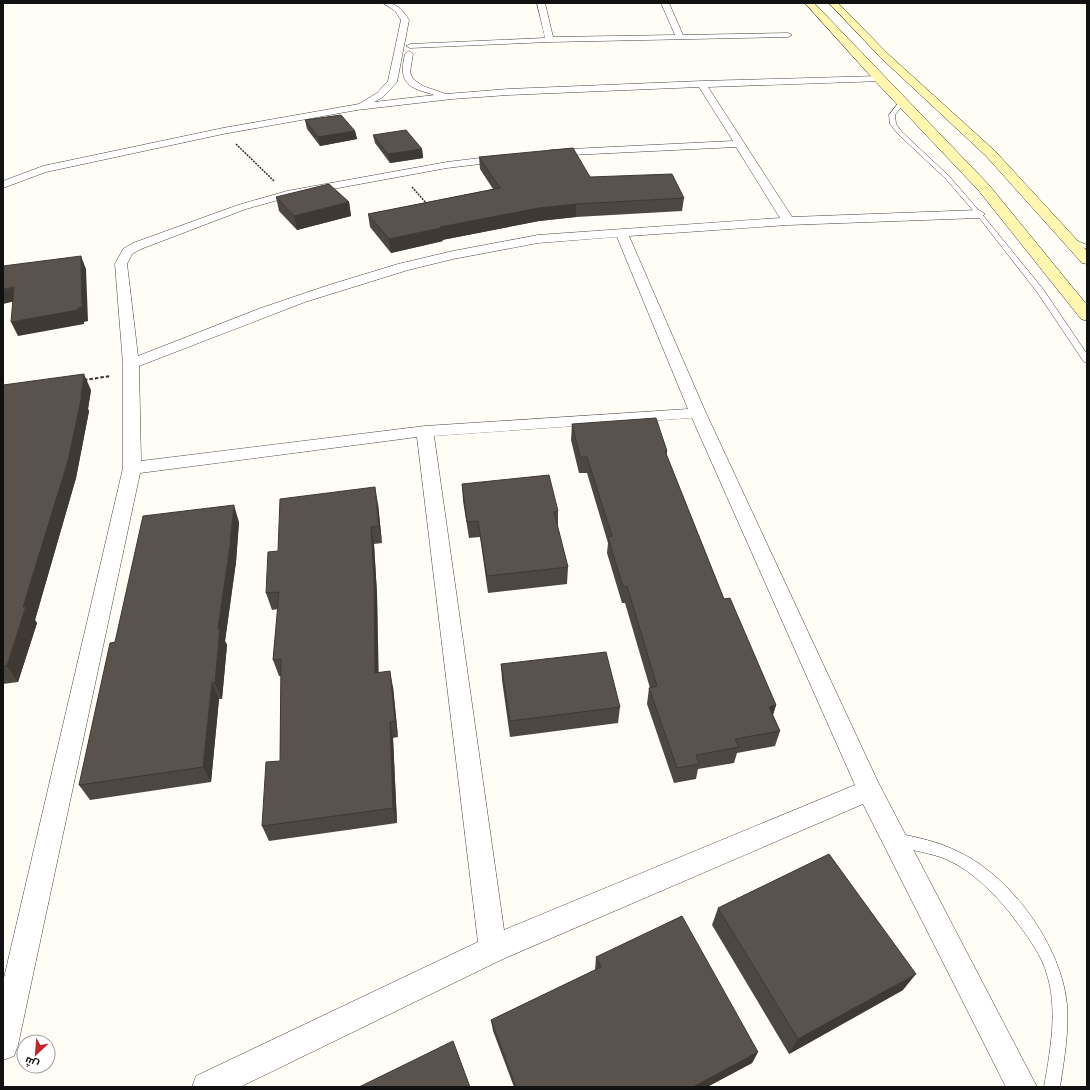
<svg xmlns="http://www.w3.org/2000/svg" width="1090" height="1090" viewBox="0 0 1090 1090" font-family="'Libre Baskerville',Cairo,serif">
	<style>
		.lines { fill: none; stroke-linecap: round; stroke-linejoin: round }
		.lane-casing { stroke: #444; stroke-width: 1 }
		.street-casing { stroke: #444; stroke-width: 1 }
		.secondary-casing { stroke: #333; stroke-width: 1 }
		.path-far1 { stroke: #333; stroke-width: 1.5; stroke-dasharray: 2 1; stroke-linecap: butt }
		.path { stroke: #333; stroke-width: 2; stroke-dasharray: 3.5 2; stroke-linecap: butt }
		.lane { fill: #fff; fill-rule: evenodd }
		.street { fill: #fff; fill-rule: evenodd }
		.secondary { fill: #fff6b0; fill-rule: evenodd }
		.wall { fill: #4d4742 }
		.shaded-wall { fill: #3f3936 }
		.building { fill: #5a524d; stroke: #3f3936 }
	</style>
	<rect width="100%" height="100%" fill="#fffdf5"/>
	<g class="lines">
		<defs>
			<g id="lane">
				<polygon points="900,101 905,102 895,115 896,124 902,132 949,176 981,213 1043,289 1087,354 1087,362 1084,362 1037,292 977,215 945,178 898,134 890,124 889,115"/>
				<polygon points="1067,238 1071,238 1087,245 1087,249 1067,240"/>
				<path d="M895,833C917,837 939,842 959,852C1012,877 1062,947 1067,1005C1069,1033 1064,1060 1060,1087H1044C1051,1046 1060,1001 1042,961C1034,944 1022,929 1010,913C993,892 973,872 948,860C930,852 909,851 890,843L888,839L890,835Z"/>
			</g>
			<g id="street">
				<path d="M383,3C397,3 402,9 409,20L397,82L383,97L374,102L435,95C408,88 398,83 405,54L409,51L413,54L410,72L413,79L423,86L446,94L508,89L702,81L879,76L884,79L882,81L708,87L792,217L979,210L985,214L979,218L788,225L629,236L706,413L878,782L1037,1087H1006L863,804L503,959L240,1087H192L196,1076L478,942L417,437L140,473L18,1045L14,1056L3,1060V982L123,468V364L115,264L123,249L133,243L238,205L287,191L447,162L505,155L510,158L505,161L447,168L289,197L246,209L141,249L132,254L127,264L138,356L261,308L329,285L398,264L453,251L538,235L780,218L736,147L550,156L545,153L550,150L733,141L699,87L508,95L452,99L357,110L223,134L46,172L3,188V181L43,166L223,128L359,104L377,93L388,81L401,20L395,11ZM617,237L688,409L425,426L141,461L139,366L305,302L408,270L453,259L538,243ZM692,418L855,785L504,930L434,436Z"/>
				<polygon points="537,3 545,3 553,37 675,35 661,3 669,3 683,35 788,33 792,35 788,37 550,42 410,48 406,46 410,44 545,38"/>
			</g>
			<g id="secondary">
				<polygon points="805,3 814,3 989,185 1087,305 1087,321 1081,319 979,191 875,81"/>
				<polygon points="829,3 838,3 888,54 995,151 1087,251 1087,264 1082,263 986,156 881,58"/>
			</g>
		</defs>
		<use href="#lane" class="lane-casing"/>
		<use href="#street" class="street-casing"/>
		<use href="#secondary" class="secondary-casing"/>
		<g class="path-far1">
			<polyline points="236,144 274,181"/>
			<polyline points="412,187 427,204"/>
		</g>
		<polyline class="path" points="84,380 111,376"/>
		<use href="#lane" class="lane"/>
		<use href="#street" class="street"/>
		<use href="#secondary" class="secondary"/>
	</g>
	<g class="wall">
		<polygon points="305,120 355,131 357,139 320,146 307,129"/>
		<polygon points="373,135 422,149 423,158 390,163 375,143"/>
		<polygon points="479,157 590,177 684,198 682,211 576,217 539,221 442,240 443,241 391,253 370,227 368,214 493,189 480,169"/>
		<polygon points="276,197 349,202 351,216 297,230 279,211"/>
		<polygon points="3,385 91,390 88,409 89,411 76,478 35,620 37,623 18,682 3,684"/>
		<polygon points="572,424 667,451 667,456 724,599 776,705 773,715 780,731 775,746 737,753 734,763 698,769 696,779 674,783 647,704 649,688 650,688 625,603 622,603 607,553 608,543 587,473 579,473 571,440"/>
		<polygon points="462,484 558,511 558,528 568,567 567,584 488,593 480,537 469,538 463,501"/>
		<polygon points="378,504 382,543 374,544 377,594 378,673 393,687 398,737 393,738 397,823 269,841 262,826 280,761 281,676 279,676 273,660 278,609 272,610 266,593 278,551"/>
		<polygon points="239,522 236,562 225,641 227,645 222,699 219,699 211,782 90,800 79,785 115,642"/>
		<polygon points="501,664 620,707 618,723 510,737 502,680"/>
		<polygon points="718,908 903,990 789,1054 712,925"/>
		<polygon points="596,957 758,1052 752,1063 707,1087 514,1087 493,1031 491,1020 595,970"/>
	</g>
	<g class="shaded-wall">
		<polygon points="355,131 357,139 320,146 318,137"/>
		<polygon points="422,149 423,158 390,163 388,154"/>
		<polygon points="349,202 351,216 297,230 294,216"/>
		<polygon points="576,204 576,217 539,221 442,240 443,241 391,253 389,239 440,227 539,208"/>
		<polygon points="81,256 86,269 88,321 84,322 84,324 18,336 11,322 78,308"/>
		<polygon points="14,287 20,300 3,304 3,289"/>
		<polygon points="84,374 91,390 88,409 89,411 76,478 35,620 37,623 18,682 7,666 81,396"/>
		<polygon points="375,487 378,504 382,543 379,526"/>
		<polygon points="234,505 239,522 236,562 225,641 227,645 222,699 215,683 218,629"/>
		<polygon points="371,527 374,544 377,594 379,689 375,673"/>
		<polygon points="390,671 393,687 398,737 395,721"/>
		<polygon points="212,683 219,699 211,782 203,767"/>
		<polygon points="776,705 771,721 769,707"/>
		<polygon points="390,722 393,738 397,823 393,808"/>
		<polygon points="916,974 903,990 789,1054 798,1039"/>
		<polygon points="758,1052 752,1063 707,1087 693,1087"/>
	</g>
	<g class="building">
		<polygon points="341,115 355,131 318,137 305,120"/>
		<polygon points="406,130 422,149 388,154 373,135"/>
		<polygon points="573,148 590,177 672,174 684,198 576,204 539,208 440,227 441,228 389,239 368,214 500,188 479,157"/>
		<polygon points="329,184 349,202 294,216 276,197"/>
		<polygon points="81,256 82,307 78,308 78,310 11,322 14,287 3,289 3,266"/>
		<polygon points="84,374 81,396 82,395 68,461 23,607 26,606 7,666 3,666 3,385"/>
		<polygon points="656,418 667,451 665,451 724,599 730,598 776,705 769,707 780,731 735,739 739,747 696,755 699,764 677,768 649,688 657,686 627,586 623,587 608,537 612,536 587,457 580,457 572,424"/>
		<polygon points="549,475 558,511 554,512 568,567 487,576 478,521 467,522 462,484"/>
		<polygon points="375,487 379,526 371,527 374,578 375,673 390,671 395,721 390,722 393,808 262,826 266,762 280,761 281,659 273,660 279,592 266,593 268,552 278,551 280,499"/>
		<polygon points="234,505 230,546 218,629 220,628 215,683 212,683 203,767 79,785 110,643 115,642 143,516"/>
		<polygon points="606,652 620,707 510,721 501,664"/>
		<polygon points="829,854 916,974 798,1039 718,908"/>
		<polygon points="682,916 758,1052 693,1087 516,1087 491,1020 601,967 596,957"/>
		<polygon points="453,1041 470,1087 359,1087"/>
	</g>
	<rect width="1090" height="1090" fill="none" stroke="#111111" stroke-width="8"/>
	<g transform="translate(36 1054) rotate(206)"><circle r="19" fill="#ffffff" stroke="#a0a0a0"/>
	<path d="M0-3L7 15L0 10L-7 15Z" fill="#c4262e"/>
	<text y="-6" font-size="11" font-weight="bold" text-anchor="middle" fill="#111111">ش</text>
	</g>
</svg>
